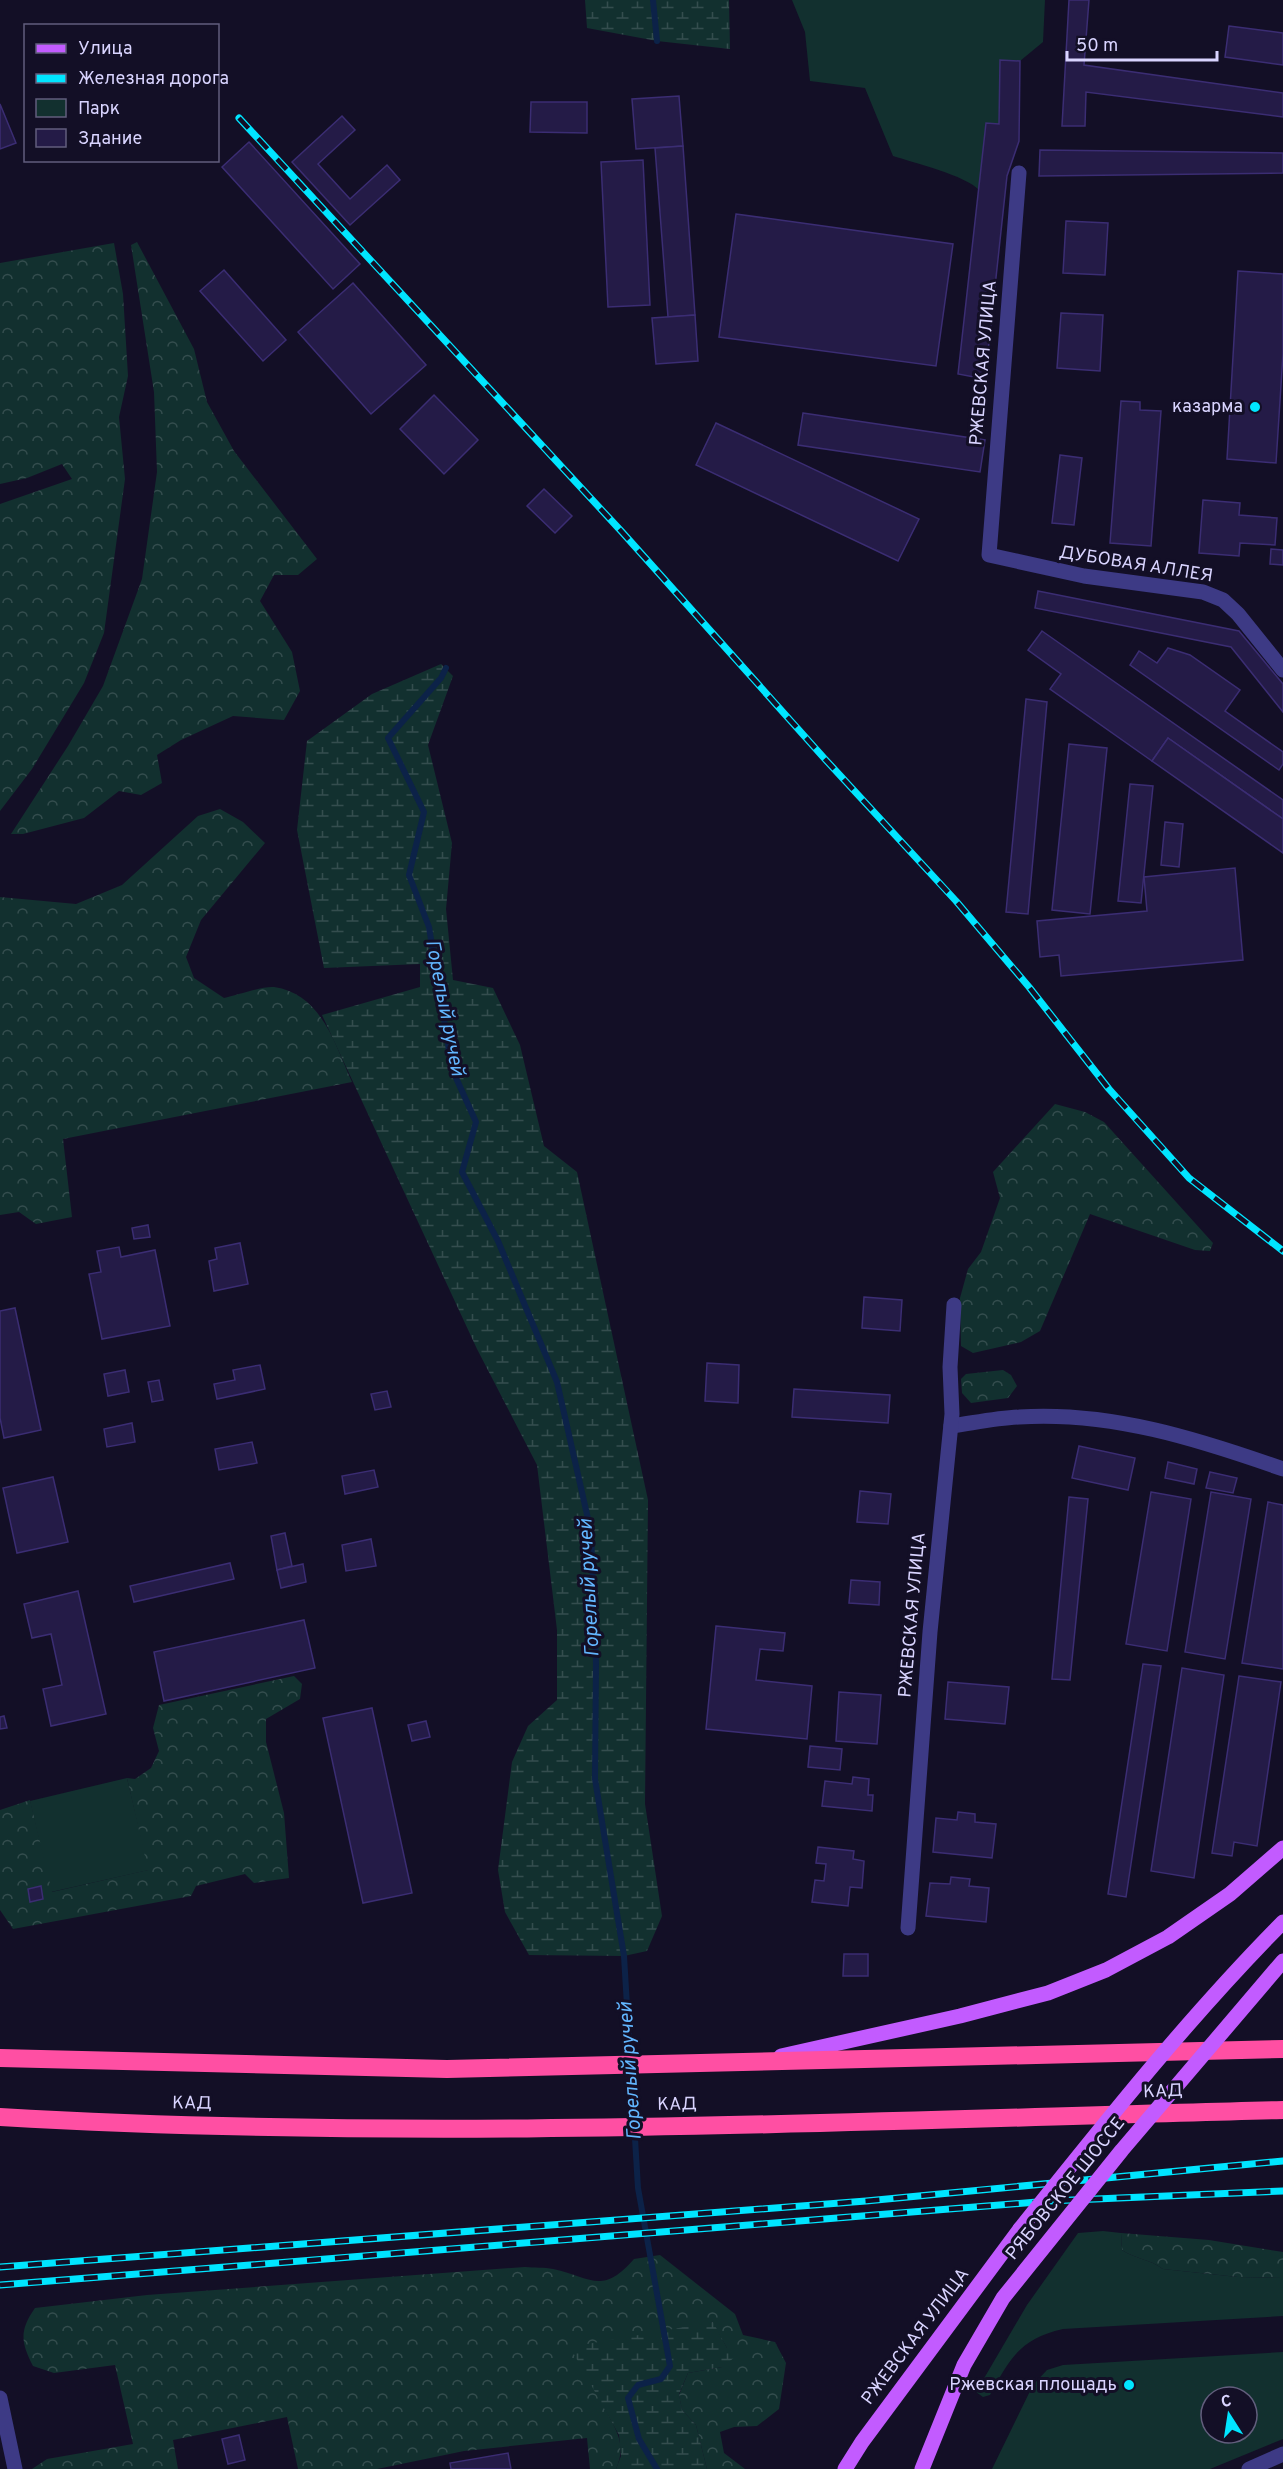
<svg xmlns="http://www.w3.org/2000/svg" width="1283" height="2469" viewBox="0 0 1283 2469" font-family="Overpass,sans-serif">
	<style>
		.green { fill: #12302f; fill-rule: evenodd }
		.forest { fill: url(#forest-crowns) }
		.wetland { fill: url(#wetland-marsh) }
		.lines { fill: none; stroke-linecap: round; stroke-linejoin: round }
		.stream { stroke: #0c2248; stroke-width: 6 }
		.building { fill: #241b47; stroke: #3b2d73; stroke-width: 1.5 }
		.minor { stroke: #3d3a85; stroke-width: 15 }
		.major { stroke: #c25bff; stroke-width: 15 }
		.highway { stroke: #ff4fa3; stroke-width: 18 }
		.rail-casing { stroke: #00e5ff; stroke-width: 7 }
		.rail { stroke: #130f26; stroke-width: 4.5; stroke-dasharray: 14; stroke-linecap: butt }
		.major-bridge { stroke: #c25bff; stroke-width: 15 }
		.poi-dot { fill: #00e5ff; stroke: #130f26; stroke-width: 2 }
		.labels { text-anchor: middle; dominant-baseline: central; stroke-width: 6; stroke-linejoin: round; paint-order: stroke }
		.street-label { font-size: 18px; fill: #d9d4ff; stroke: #130f26 }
		.poi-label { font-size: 18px; fill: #d9d4ff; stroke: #130f26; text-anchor: end }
		.water-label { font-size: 20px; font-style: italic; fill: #62b6ff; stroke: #130f26 }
	</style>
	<defs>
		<pattern id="forest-crowns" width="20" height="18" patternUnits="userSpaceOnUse" patternTransform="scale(1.5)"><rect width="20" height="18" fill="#12302f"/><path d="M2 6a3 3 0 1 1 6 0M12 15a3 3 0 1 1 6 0" fill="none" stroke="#344d4e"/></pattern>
		<pattern id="wetland-marsh" width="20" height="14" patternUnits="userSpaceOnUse" patternTransform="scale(1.5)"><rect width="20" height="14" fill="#12302f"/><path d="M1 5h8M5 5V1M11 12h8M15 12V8" fill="none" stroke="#344d4e"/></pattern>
	</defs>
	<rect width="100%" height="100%" fill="#130f26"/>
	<g class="green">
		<path d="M792,0H1045L1043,42L1020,61L1000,60L999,124L979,190C967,176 912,162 893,156L865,88L810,81L805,32Z"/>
		<polygon points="127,1778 149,1870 51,1892 30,1801"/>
		<path d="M1103,2231L1121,2233L1122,2250C1135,2259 1150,2259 1163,2269L1238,2277L1283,2278V2316L1063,2329C1020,2339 1010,2358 990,2395L983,2397L976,2392L1027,2305L1078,2233Z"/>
		<path d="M1283,2352V2439L1210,2469H992L1033,2385L1047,2370L1063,2365ZM1211,2397H1247V2433H1211Z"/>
	</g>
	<g class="forest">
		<polygon points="137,242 194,349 207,402 234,451 317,559 298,575 274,575 260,601 292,652 300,691 284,720 233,716 181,740 157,755 162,783 141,795 119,791 84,818 23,834 11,834 68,746 103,686 142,579 157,472 154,392 131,245"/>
		<polygon points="114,243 123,294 128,376 119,417 125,479 104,633 84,683 32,769 0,811 0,504 72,479 62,464 27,478 0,484 0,263"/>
		<path d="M220,809L243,822L265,843L201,920L186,957L194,978L224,998C237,995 263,986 274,987C322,994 335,1045 352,1082L63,1139L72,1217L36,1224L19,1212L0,1215V897L76,904L122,885L198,816Z"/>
		<polygon points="1055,1104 1085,1112 1104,1122 1213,1243 1210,1251 1195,1250 1090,1214 1040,1331 1021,1342 973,1353 961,1346 960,1298 968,1269 981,1252 1000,1198 993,1172"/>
		<polygon points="1003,1370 1011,1375 1017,1386 1008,1398 971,1403 962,1393 961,1379 966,1374"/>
		<polygon points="294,1676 302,1684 300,1699 266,1719 266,1742 284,1813 289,1878 254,1883 245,1874 196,1886 191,1896 13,1929 0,1910 0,1810 30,1800 52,1892 148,1870 127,1778 135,1779 151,1768 159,1751 153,1728 159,1705"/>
		<path d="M1121,2233L1209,2240L1283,2252V2278L1238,2277L1163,2269C1150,2259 1135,2259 1122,2250Z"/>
		<path d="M660,2255L735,2314L743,2335L775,2342L786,2363L779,2409L757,2426L734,2427L720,2432L724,2453L745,2469H707L696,2425L682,2410L679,2395L688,2373L722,2367L727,2348L712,2322L604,2407C616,2430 627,2444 616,2469H590L587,2438L464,2451L377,2469H298L287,2417L173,2440L178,2469H32L47,2459L133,2444L115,2365L54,2373L33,2366C21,2342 19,2331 35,2308L147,2295L525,2267C534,2268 544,2267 553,2269C591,2277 602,2296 634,2259Z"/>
	</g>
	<g class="wetland">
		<polygon points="585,0 729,0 730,49 657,41 587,28"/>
		<polygon points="441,664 453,676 428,745 452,843 446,909 453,980 493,988 520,1045 544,1146 577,1172 648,1500 645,1804 662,1916 647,1951 624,1956 529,1955 505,1912 498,1870 512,1762 528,1726 557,1700 557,1630 537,1465 477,1349 322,1015 420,987 420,964 324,968 297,830 307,741 372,694"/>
		<polygon points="713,2322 727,2348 735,2357 722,2367 688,2373 679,2394 682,2410 696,2425 707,2469 616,2469 621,2456 619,2435 570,2347"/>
	</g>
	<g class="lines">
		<g class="stream">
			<polyline points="653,0 657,41"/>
			<polyline points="446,668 441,678 388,738 424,812 409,875 429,927 452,1069 476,1122 462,1172 498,1241 557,1382 591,1532 596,1663 595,1779 624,1956 638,2188 670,2366 661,2379 638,2385 628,2398 639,2439 657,2469"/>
		</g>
	</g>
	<g class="building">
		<polygon points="1069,0 1089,0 1084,65 1283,93 1283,117 1086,92 1085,126 1062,126"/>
		<polygon points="1229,26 1283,33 1283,65 1225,57"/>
		<polygon points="1000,60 1020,61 1019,141 1007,176 985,379 958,374 986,123 999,124"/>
		<polygon points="679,96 683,146 636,149 632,99"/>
		<polygon points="531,102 587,102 587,133 530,132"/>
		<polygon points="0,104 16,143 0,149"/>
		<polygon points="342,116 355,130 318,164 350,199 387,165 400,180 350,225 292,162"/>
		<polygon points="249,142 360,264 333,289 222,167"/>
		<polygon points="683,146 695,315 668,317 655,148"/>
		<polygon points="1040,150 1283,153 1283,173 1039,176"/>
		<polygon points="643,160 650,305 608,307 601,162"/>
		<polygon points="736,214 953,244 936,366 719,337"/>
		<polygon points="1066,221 1108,223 1105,275 1063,273"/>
		<polygon points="224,270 286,340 263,361 200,291"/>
		<polygon points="1238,271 1283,274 1283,354 1276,463 1227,459"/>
		<polygon points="353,283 426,365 371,414 298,332"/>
		<polygon points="1061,313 1103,315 1100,371 1057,368"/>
		<polygon points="695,315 698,361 656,364 652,318"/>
		<polygon points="434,395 478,440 444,474 400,429"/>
		<polygon points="1121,401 1140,402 1140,410 1161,411 1151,546 1110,543"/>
		<polygon points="803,413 985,440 980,472 798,445"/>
		<polygon points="716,423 919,519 898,561 696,465"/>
		<polygon points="1060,455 1082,458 1074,525 1052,523"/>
		<polygon points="544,489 572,516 555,533 527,506"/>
		<polygon points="1203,500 1240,503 1239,515 1277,518 1275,545 1240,543 1239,556 1199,553"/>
		<polygon points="1271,549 1283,550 1283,565 1270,564"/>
		<polygon points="1038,591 1239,631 1283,684 1283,712 1231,647 1035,608"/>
		<polygon points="1042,631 1283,800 1283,819 1168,738 1152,761 1050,689 1061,674 1028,650"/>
		<polygon points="1168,648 1190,655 1240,690 1225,711 1283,752 1283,764 1279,770 1130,665 1139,651 1157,663"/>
		<polygon points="1026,699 1047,702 1028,914 1006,912"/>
		<polygon points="1168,738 1283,819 1283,853 1152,761"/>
		<polygon points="1069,744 1107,748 1090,914 1052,910"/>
		<polygon points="1130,784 1153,786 1141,903 1118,901"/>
		<polygon points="1165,822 1183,824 1179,867 1161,865"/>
		<polygon points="1235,868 1243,960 1061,976 1059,955 1040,957 1037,921 1147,911 1144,877"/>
		<polygon points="148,1225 150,1237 134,1239 132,1228"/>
		<polygon points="240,1243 248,1284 214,1291 209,1261 217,1259 215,1248"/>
		<polygon points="119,1247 121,1257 155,1250 170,1326 102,1339 89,1274 101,1272 97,1251"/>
		<polygon points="864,1297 902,1300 900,1331 862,1328"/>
		<polygon points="15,1308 41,1430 4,1438 0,1418 0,1311"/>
		<polygon points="707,1363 739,1365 738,1403 705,1401"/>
		<polygon points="260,1365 265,1389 217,1399 214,1384 235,1380 233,1370"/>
		<polygon points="125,1370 129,1392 108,1396 104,1374"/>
		<polygon points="159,1380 163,1400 152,1402 148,1382"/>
		<polygon points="794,1389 890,1395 888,1423 792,1417"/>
		<polygon points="387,1391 391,1407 375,1410 371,1394"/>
		<polygon points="132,1423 135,1442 107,1447 104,1429"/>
		<polygon points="252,1442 257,1463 219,1470 215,1449"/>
		<polygon points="1079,1446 1135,1458 1128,1490 1072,1478"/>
		<polygon points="1168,1462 1197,1469 1194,1484 1165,1478"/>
		<polygon points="374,1470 378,1487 345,1494 342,1476"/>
		<polygon points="1210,1472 1237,1478 1233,1493 1206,1488"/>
		<polygon points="53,1477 68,1542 17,1553 3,1488"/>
		<polygon points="860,1491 891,1494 888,1524 857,1522"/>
		<polygon points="1151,1492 1191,1499 1167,1651 1126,1644"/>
		<polygon points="1211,1492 1251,1499 1225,1659 1185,1652"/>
		<polygon points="1069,1497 1088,1499 1070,1680 1052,1679"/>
		<polygon points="1268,1502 1283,1505 1283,1669 1242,1663"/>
		<polygon points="285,1533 292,1566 277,1570 271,1536"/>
		<polygon points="371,1539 376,1566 346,1571 342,1545"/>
		<polygon points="230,1563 234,1579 134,1602 130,1586"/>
		<polygon points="303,1564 306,1582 281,1588 277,1570"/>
		<polygon points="851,1580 880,1582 879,1605 849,1603"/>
		<polygon points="78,1591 106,1714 51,1726 43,1689 62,1685 51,1634 32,1638 24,1604"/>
		<polygon points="304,1620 315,1668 164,1701 154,1652"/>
		<polygon points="716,1626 785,1633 783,1651 760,1649 756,1680 812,1686 807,1739 706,1729"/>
		<polygon points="1143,1664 1161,1666 1126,1897 1108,1894"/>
		<polygon points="1182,1668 1224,1675 1194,1878 1151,1871"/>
		<polygon points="1239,1676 1281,1682 1257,1846 1234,1842 1232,1856 1212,1853"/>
		<polygon points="948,1682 1009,1687 1005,1724 945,1719"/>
		<polygon points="839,1692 881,1695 877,1744 836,1741"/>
		<polygon points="372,1708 412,1893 363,1903 323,1718"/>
		<polygon points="4,1716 7,1728 0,1729 0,1717"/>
		<polygon points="426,1721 430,1737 412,1741 408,1725"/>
		<polygon points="810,1746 842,1749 840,1770 808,1767"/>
		<polygon points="853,1777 869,1779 868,1795 873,1795 872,1811 822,1806 825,1781 852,1784"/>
		<polygon points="958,1812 975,1814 975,1822 996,1824 992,1858 933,1852 936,1818 957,1820"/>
		<polygon points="818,1847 854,1851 853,1859 864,1861 862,1888 850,1887 848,1906 812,1902 815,1880 824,1881 826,1864 816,1863"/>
		<polygon points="951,1877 970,1879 969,1886 989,1888 986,1922 926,1916 930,1883 950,1884"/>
		<polygon points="41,1886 43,1899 30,1902 28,1889"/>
		<polygon points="844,1954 868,1954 868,1976 843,1976"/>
		<polygon points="239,2435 245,2460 228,2464 222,2439"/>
		<polygon points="508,2453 511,2469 451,2469 450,2463"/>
	</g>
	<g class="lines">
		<g class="minor">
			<polyline points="1019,173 989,555 1084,576 1203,592 1223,600 1238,614 1283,670"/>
			<path d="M951,1426C973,1423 996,1418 1019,1417C1110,1411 1198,1439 1283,1469"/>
			<polyline points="908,1928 930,1632 952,1414 950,1367 954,1305"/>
			<polyline points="0,2398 15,2469"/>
			<polyline points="1249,2469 1283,2454"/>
		</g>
		<g class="major">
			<polyline points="781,2056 960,2016 1048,1993 1106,1970 1168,1937 1230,1894 1283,1848"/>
			<polyline points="845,2469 862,2442 1020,2229"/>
		</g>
		<g class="highway">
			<polyline points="0,2058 447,2069 1283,2049"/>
			<path d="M0,2117C427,2142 856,2121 1283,2110"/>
		</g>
		<defs>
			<g id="rail">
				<polyline points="239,118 622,532 824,758 956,901 1029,987 1109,1089 1189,1178 1283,1251"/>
				<polyline points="0,2267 866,2201 1283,2161"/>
				<polyline points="0,2285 1049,2201 1283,2191"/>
			</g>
		</defs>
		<use href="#rail" class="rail-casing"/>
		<use href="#rail" class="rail"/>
		<g class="major-bridge">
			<path d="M1020,2229C1104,2124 1188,2018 1283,1922"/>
			<polyline points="922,2469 964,2365 1003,2298 1122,2150 1283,1961"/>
		</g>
	</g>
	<g class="poi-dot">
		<circle cx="1255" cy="407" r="6"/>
		<circle cx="1129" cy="2385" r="6"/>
	</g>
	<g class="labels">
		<g class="street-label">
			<text transform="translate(984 363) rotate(-85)">РЖЕВСКАЯ УЛИЦА</text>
			<text transform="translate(1136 565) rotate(9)">ДУБОВАЯ АЛЛЕЯ</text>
			<text transform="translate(913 1615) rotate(-85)">РЖЕВСКАЯ УЛИЦА</text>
			<text transform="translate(1163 2092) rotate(-2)">КАД</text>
			<text transform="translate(192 2104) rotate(1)">КАД</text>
			<text transform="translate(677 2105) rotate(-1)">КАД</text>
			<text transform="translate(1066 2189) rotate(-51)">РЯБОВСКОЕ ШОССЕ</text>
			<text transform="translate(916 2337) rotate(-53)">РЖЕВСКАЯ УЛИЦА</text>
		</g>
		<g class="poi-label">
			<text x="1243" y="407">казарма</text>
			<text x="1117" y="2385">Ржевская площадь</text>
		</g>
		<g class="water-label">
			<text transform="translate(444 1008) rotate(79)">Горелый ручей</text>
			<text transform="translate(590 1588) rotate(-93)">Горелый ручей</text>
			<text transform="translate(631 2071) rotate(-94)">Горелый ручей</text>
		</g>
	</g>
	<rect x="24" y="24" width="195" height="138" fill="#130f26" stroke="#625e7d" stroke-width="1.5"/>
	<rect x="36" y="44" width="30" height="9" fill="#c25bff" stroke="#625e7d" stroke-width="1.5"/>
	<text x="78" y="54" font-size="18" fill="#d9d4ff">Улица</text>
	<rect x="36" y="74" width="30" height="9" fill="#00e5ff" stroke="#625e7d" stroke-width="1.5"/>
	<text x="78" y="84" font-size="18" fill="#d9d4ff">Железная дорога</text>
	<rect x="36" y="99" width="30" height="18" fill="#12302f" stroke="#625e7d" stroke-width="1.5"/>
	<text x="78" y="114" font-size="18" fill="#d9d4ff">Парк</text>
	<rect x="36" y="129" width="30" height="18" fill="#241b47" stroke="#625e7d" stroke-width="1.5"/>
	<text x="78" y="144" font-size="18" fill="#d9d4ff">Здание</text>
	<g transform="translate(1229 2415) rotate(348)"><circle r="28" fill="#130f26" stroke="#625e7d" stroke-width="1.5"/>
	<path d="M0-4.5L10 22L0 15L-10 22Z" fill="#00e5ff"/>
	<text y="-9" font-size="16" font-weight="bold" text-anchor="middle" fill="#d9d4ff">С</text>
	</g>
	<path d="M1067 51v9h150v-9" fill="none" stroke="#d9d4ff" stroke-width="3"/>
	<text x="1076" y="51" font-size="18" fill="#d9d4ff" stroke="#130f26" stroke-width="4.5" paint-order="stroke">50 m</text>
</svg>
